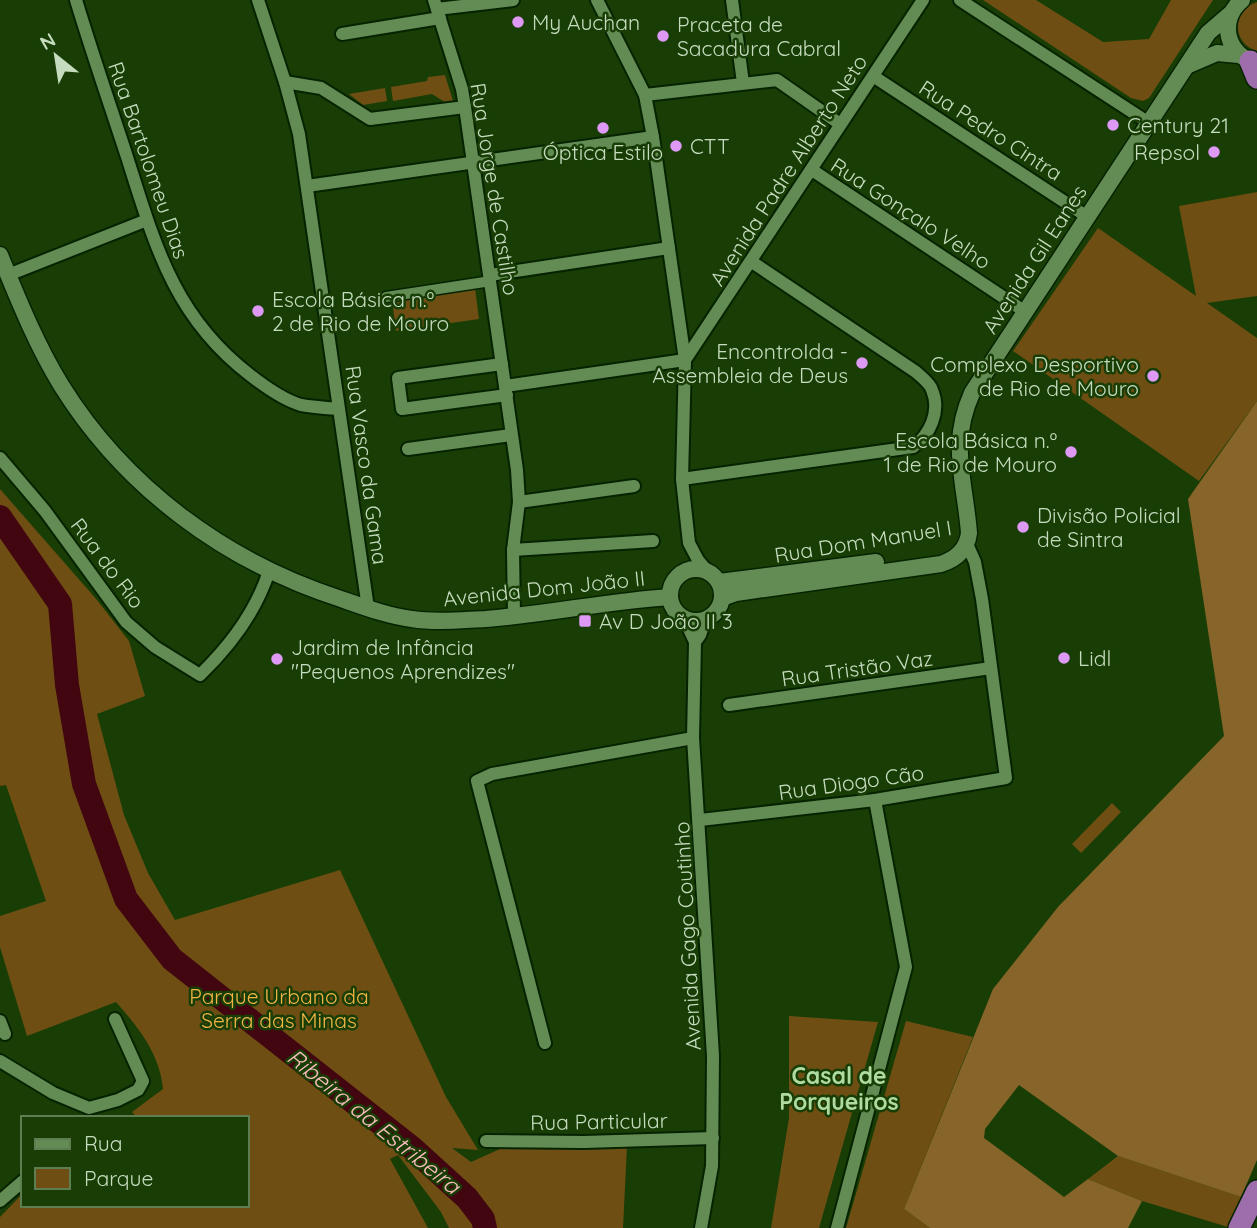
<svg xmlns="http://www.w3.org/2000/svg" width="1257" height="1228" viewBox="0 0 1257 1228" font-family="Quicksand,sans-serif">
	<style>
		.green { fill: #6e4e13 }
		.forest { fill: #876429 }
		.lines { fill: none; stroke-linecap: round; stroke-linejoin: round }
		.river { stroke: #420610; stroke-width: 24 }
		.pedestrian-casing { stroke: #062300; stroke-width: 13 }
		.minor-casing { stroke: #062300; stroke-width: 16 }
		.tertiary-casing { stroke: #062300; stroke-width: 19 }
		.trunk-casing { stroke: #062300; stroke-width: 24 }
		.pedestrian { stroke: #638c54; stroke-width: 10 }
		.minor { stroke: #638c54; stroke-width: 12 }
		.tertiary { stroke: #638c54; stroke-width: 16 }
		.trunk { stroke: #9e6eac; stroke-width: 21 }
		.poi-dot { fill: #dd99f3; stroke: #183e06; stroke-width: 2.5 }
		.labels { text-anchor: middle; dominant-baseline: central; stroke-width: 5; stroke-linejoin: round; paint-order: stroke }
		.poi-label { font-size: 21px; fill: #c6dcbf; stroke: #183e06; text-anchor: start }
		.street-label { font-size: 21px; fill: #c6dcbf; stroke: #183e06 }
		.park-label { font-size: 21px; fill: #f2b447; stroke: #183e06 }
		.neighbourhood-label { font-size: 23px; font-weight: bold; fill: #afdba0; stroke: #183e06 }
		.water-label { font-size: 23px; font-style: italic; fill: #fabcbd; stroke: #183e06 }
	</style>
	<rect width="100%" height="100%" fill="#183e06"/>
	<g class="green">
		<polygon points="983,0 1036,0 1103,42 1149,39 1171,0 1213,0 1149,98 1143,101 1131,98"/>
		<path d="M1257,2V51C1231,43 1232,10 1257,2Z"/>
		<polygon points="445,75 454,104 448,104 432,94 393,101 391,87 427,81 428,77"/>
		<polygon points="385,88 387,101 363,105 349,94"/>
		<polygon points="1257,192 1257,296 1207,303 1257,338 1257,401 1199,481 1013,351 1098,228 1196,296 1179,206"/>
		<polygon points="475,288 479,319 396,331 392,300"/>
		<path d="M0,489L97,600L129,641L145,696L97,714L124,815L148,873L175,920L340,870L446,1097L478,1150L452,1148L471,1162L500,1149L627,1146L623,1228H449L441,1212L398,1155L390,1159L428,1228H0V1217L23,1193V1205H247V1118H137L132,1112L163,1089C160,1054 138,1027 116,1002L27,1036L0,947V916L46,901L6,785L0,786Z"/>
		<polygon points="1112,803 1121,812 1081,853 1072,844"/>
		<polygon points="789,1016 878,1022 819,1228 771,1228 789,1118"/>
		<polygon points="906,1021 973,1037 904,1209 930,1228 846,1228"/>
		<polygon points="1118,1156 1241,1197 1228,1227 1142,1201 1088,1179"/>
	</g>
	<polygon class="forest" points="1257,401 1257,1160 1241,1197 1118,1156 1019,1085 985,1129 984,1138 1064,1197 1088,1179 1142,1201 1128,1228 930,1228 904,1209 993,989 1058,907 1224,736 1188,499"/>
	<g class="lines">
		<polyline class="river" points="0,517 60,604 67,685 84,784 126,899 172,959 412,1148 467,1198 483,1219 485,1228"/>
		<defs>
			<polyline id="pedestrian" points="386,297 491,281"/>
			<g id="minor">
				<path d="M76,0C92,53 110,105 127,157C155,245 174,317 250,375C264,386 284,400 301,405C313,407 326,408 338,409"/>
				<polyline points="258,0 285,82 299,134 368,608"/>
				<polyline points="434,0 462,89 465,107 517,470 519,502 513,550 514,616"/>
				<polyline points="597,0 645,95 653,137 685,360 682,479 689,543 698,560 708,572"/>
				<polyline points="732,0 743,83"/>
				<polyline points="960,0 1149,123"/>
				<polyline points="437,9 513,0"/>
				<polyline points="342,34 440,18"/>
				<polyline points="873,76 1086,216"/>
				<polyline points="285,82 321,88 370,119 465,107"/>
				<polyline points="645,95 777,80 840,124"/>
				<polyline points="812,170 1024,311"/>
				<polyline points="307,186 653,137"/>
				<polyline points="8,275 147,220"/>
				<polyline points="490,275 669,248"/>
				<polyline points="685,360 923,0"/>
				<polyline points="502,364 398,378 402,409 507,395"/>
				<polyline points="505,386 685,360"/>
				<polyline points="408,449 511,435"/>
				<path d="M0,458L45,511L126,622L155,647L200,675C231,645 256,612 269,571"/>
				<path d="M682,479L913,447C930,435 941,411 932,390C930,383 921,377 916,372L752,262"/>
				<polyline points="519,502 634,486"/>
				<polyline points="513,550 653,541"/>
				<polyline points="684,618 695,642 693,738 713,1056 712,1166 701,1228"/>
				<polyline points="695,642 700,635 706,618"/>
				<polyline points="729,705 991,668"/>
				<polyline points="700,820 875,800 1006,778 982,599 975,562 967,544"/>
				<polyline points="0,1021 5,1034"/>
				<polyline points="545,1043 477,781 492,774 693,738"/>
				<polyline points="0,1061 53,1093 89,1108 118,1100 138,1090 143,1081 115,1019"/>
				<polyline points="486,1141 584,1142 713,1138"/>
				<polyline points="0,1201 23,1181"/>
				<polyline points="837,1228 906,967 875,800"/>
			</g>
			<g id="tertiary">
				<path d="M1242,0C1218,20 1226,56 1257,63"/>
				<polyline points="1189,65 1217,53 1239,55"/>
				<path d="M0,255C18,299 36,344 61,385C125,488 226,562 341,599C364,607 388,616 412,619C436,623 462,620 486,619C548,614 609,601 670,597"/>
				<circle cx="696" cy="595" r="26"/>
				<polyline points="719,582 876,562"/>
				<path d="M722,598L736,593L941,564C956,559 967,550 969,533C965,481 949,444 972,393L1208,33L1230,14"/>
			</g>
			<g id="trunk">
				<polyline points="1250,61 1257,78"/>
				<polyline points="1239,1228 1257,1191"/>
			</g>
		</defs>
		<use href="#pedestrian" class="pedestrian-casing"/>
		<use href="#minor" class="minor-casing"/>
		<use href="#tertiary" class="tertiary-casing"/>
		<use href="#trunk" class="trunk-casing"/>
		<use href="#pedestrian" class="pedestrian"/>
		<use href="#minor" class="minor"/>
		<use href="#tertiary" class="tertiary"/>
		<use href="#trunk" class="trunk"/>
	</g>
	<g class="poi-dot">
		<circle cx="518" cy="22" r="7"/>
		<circle cx="663" cy="36" r="7"/>
		<circle cx="1113" cy="125" r="7"/>
		<circle cx="603" cy="128" r="7"/>
		<circle cx="676" cy="146" r="7"/>
		<circle cx="1214" cy="152" r="7"/>
		<circle cx="258" cy="311" r="7"/>
		<circle cx="862" cy="363" r="7"/>
		<circle cx="1153" cy="376" r="7"/>
		<circle cx="1071" cy="452" r="7"/>
		<circle cx="1023" cy="527" r="7"/>
		<rect x="578" y="614" width="14" height="14" rx="3.5"/>
		<circle cx="1064" cy="658" r="7"/>
		<circle cx="277" cy="659" r="7"/>
	</g>
	<g class="labels">
		<g class="poi-label">
			<text x="532" y="22">My Auchan</text>
			<text x="677" y="24">Praceta de<tspan x="677" dy="24">Sacadura Cabral</tspan></text>
			<text x="1127" y="125">Century 21</text>
			<text x="690" y="146">CTT</text>
			<text x="603" y="152" text-anchor="middle">Óptica Estilo</text>
			<text x="1200" y="152" text-anchor="end">Repsol</text>
			<text x="272" y="299">Escola Básica n.º<tspan x="272" dy="24">2 de Rio de Mouro</tspan></text>
			<text x="848" y="351" text-anchor="end">EncontroIda -<tspan x="848" dy="24">Assembleia de Deus</tspan></text>
			<text x="1139" y="364" text-anchor="end">Complexo Desportivo<tspan x="1139" dy="24">de Rio de Mouro</tspan></text>
			<text x="1057" y="440" text-anchor="end">Escola Básica n.º<tspan x="1057" dy="24">1 de Rio de Mouro</tspan></text>
			<text x="1037" y="515">Divisão Policial<tspan x="1037" dy="24">de Sintra</tspan></text>
			<text x="599" y="621">Av D João II 3</text>
			<text x="291" y="647">Jardim de Infância<tspan x="291" dy="24">"Pequenos Aprendizes"</tspan></text>
			<text x="1078" y="658">Lidl</text>
		</g>
		<g class="street-label">
			<text transform="translate(991 130) rotate(33)">Rua Pedro Cintra</text>
			<text transform="translate(149 160) rotate(71)">Rua Bartolomeu Dias</text>
			<text transform="translate(788 170) rotate(-57)">Avenida Padre Alberto Neto</text>
			<text transform="translate(495 189) rotate(81)">Rua Jorge de Castilho</text>
			<text transform="translate(911 213) rotate(33)">Rua Gonçalo Velho</text>
			<text transform="translate(1034 259) rotate(-57)">Avenida Gil Eanes</text>
			<text transform="translate(367 465) rotate(82)">Rua Vasco da Gama</text>
			<text transform="translate(863 541) rotate(-9)">Rua Dom Manuel I</text>
			<text transform="translate(108 563) rotate(53)">Rua do Rio</text>
			<text transform="translate(544 588) rotate(-6)">Avenida Dom João II</text>
			<text transform="translate(857 668) rotate(-8)">Rua Tristão Vaz</text>
			<text transform="translate(851 782) rotate(-8)">Rua Diogo Cão</text>
			<text transform="translate(687 936) rotate(-93)">Avenida Gago Coutinho</text>
			<text transform="translate(599 1121) rotate(-1)">Rua Particular</text>
		</g>
		<g class="park-label">
			<text x="279" y="996">Parque Urbano da<tspan x="279" dy="24">Serra das Minas</tspan></text>
		</g>
		<g class="neighbourhood-label">
			<text x="839" y="1075">Casal de<tspan x="839" dy="26">Porqueiros</tspan></text>
		</g>
		<g class="water-label">
			<text transform="translate(374 1121) rotate(39)">Ribeira da Estribeira</text>
		</g>
	</g>
	<rect x="21" y="1116" width="228" height="91" fill="#183e06" stroke="#5e7d50" stroke-width="2"/>
	<rect x="35" y="1139" width="35" height="10" fill="#638c54" stroke="#5e7d50" stroke-width="2"/>
	<text x="84" y="1151" font-size="21" fill="#c6dcbf">Rua</text>
	<rect x="35" y="1168" width="35" height="21" fill="#6e4e13" stroke="#5e7d50" stroke-width="2"/>
	<text x="84" y="1186" font-size="21" fill="#c6dcbf">Parque</text>
	<g transform="translate(56 56) rotate(330)" stroke="#183e06" stroke-width="5" paint-order="stroke">
	<path d="M0-5L12 26L0 18L-12 26Z" fill="#c6dcbf"/>
	<text y="-10" font-size="19" font-weight="bold" text-anchor="middle" fill="#c6dcbf">N</text>
	</g>
</svg>
